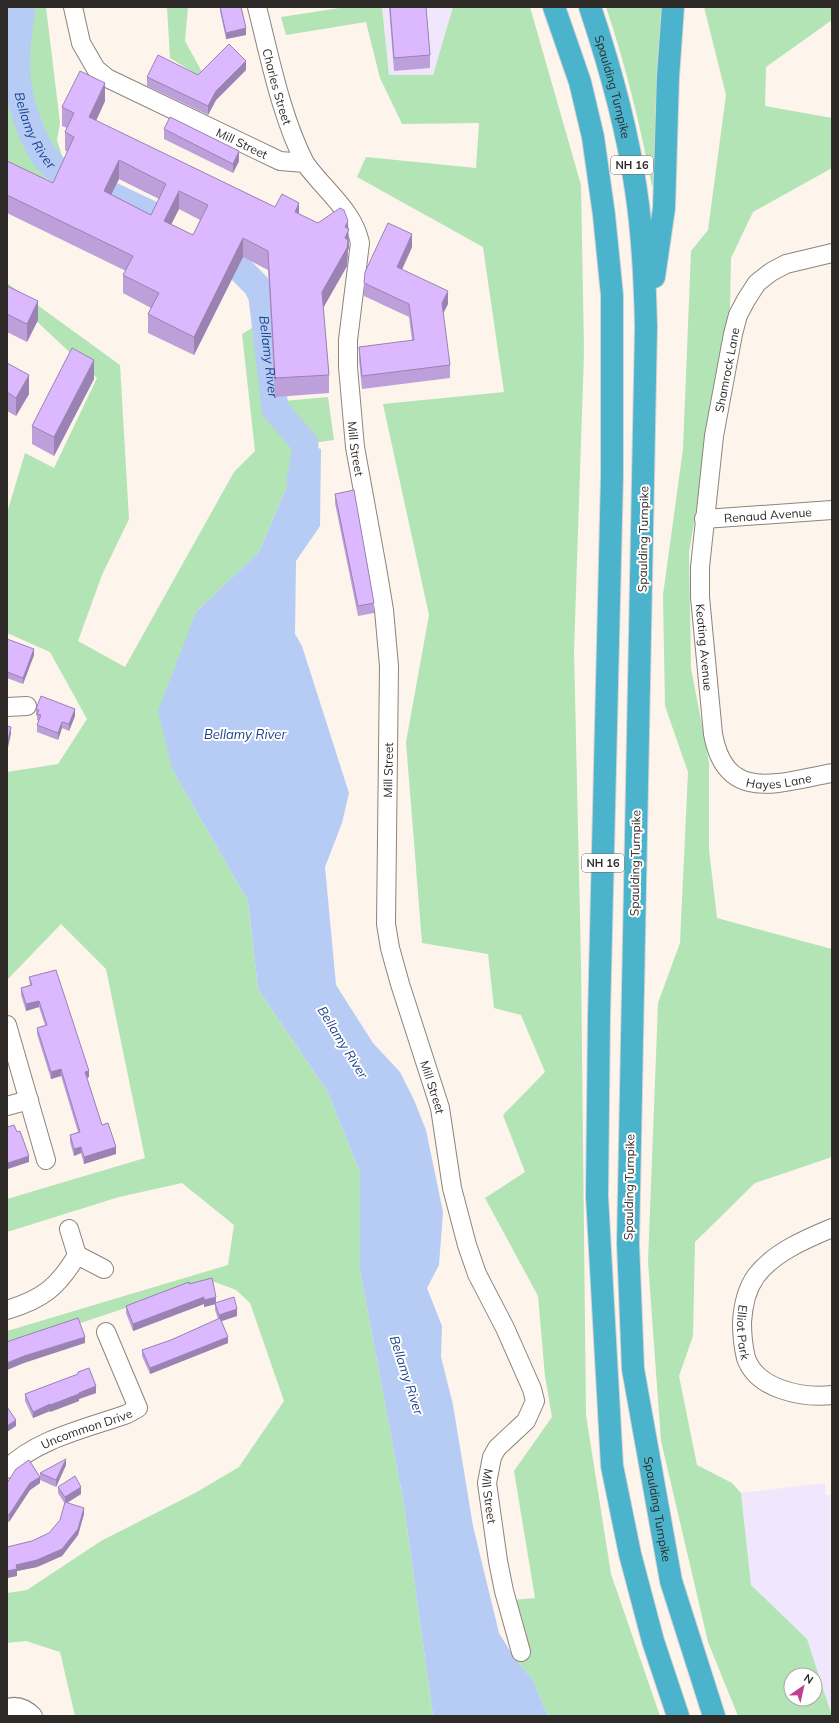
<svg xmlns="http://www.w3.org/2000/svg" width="839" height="1723" viewBox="0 0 839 1723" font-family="Mulish,sans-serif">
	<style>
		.commercial { fill: #f1e7fc }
		.green { fill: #b3e4b6; fill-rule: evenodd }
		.water { fill: #b6ccf4 }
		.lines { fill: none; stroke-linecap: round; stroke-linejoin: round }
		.river { stroke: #b6ccf4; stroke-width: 27 }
		.street-casing { stroke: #8c847d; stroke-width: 20 }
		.highway-casing { stroke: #d5d4d4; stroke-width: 24 }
		.street { stroke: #fff; stroke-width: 18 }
		.highway { stroke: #4bb3cb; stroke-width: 22 }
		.wall { fill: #bd9fda; fill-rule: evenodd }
		.shaded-wall { fill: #9a82b2 }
		.building { fill: #dcb9fe; stroke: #9a82b2; fill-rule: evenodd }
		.labels { text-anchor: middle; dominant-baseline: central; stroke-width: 4; stroke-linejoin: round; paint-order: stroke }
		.shield { fill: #fff; stroke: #6c6a68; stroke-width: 1 }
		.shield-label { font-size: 11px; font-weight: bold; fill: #2d2a27 }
		.street-label { font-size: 12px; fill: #2d2a27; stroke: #fff }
		.water-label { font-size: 13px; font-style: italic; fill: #1a408b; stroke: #fff }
	</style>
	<rect width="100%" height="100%" fill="#fdf4ec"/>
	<g class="commercial">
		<polygon points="382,7 453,7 433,75 389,75"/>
		<polygon points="825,1483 826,1495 832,1495 832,1716 807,1639 751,1585 741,1493"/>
	</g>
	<g class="green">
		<polygon points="7,7 46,7 60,123 57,140 63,159 40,187 7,162"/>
		<polygon points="167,7 188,7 185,41 207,81 170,58"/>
		<polygon points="346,7 382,7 389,75 433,75 453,7 530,7 581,185 584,352 574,651 581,961 586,1415 611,1574 660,1716 548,1716 533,1680 515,1659 513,1600 535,1598 514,1471 552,1417 545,1376 538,1296 485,1198 525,1172 503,1115 545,1072 521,1015 494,1008 488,954 422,943 406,742 429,615 383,404 504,392 483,247 357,177 366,157 476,168 479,123 402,124 380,78 366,22 286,35 281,17"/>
		<path d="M606,7H664L658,186H652C640,125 626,66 606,7Z"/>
		<path d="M704,7H832V20L766,67L765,106L832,118V168L753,212L731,258L730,307L689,553L691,668L709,762V850L717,918L832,949V1157L755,1183L695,1242L693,1336L679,1376L697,1465L732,1483L741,1493L751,1585L807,1639L832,1716H738L708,1642L661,1441L648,1262L658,1003L680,943L688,772L665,706L663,595L683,449L691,251L708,230L726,95ZM791,1675H815V1699H791Z"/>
		<polygon points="7,283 120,365 129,519 102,575 78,641 125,667 234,472 255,451 242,334 266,320 272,402 328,397 334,440 305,444 259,552 196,612 172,769 248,901 258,989 327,1091 360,1172 360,1270 404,1505 433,1716 75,1716 60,1652 26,1641 7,1643 7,1593 27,1590 101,1541 195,1493 239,1467 284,1401 250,1303 236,1290 215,1282 188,1287 48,1334 7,1345 7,1331 228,1265 234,1225 182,1183 119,1197 7,1232 7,1199 145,1158 106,969 61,924 7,980 7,772 58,764 87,719 50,652 7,633 7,513 25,453 54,468 97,378 31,316 7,303"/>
	</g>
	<polygon class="water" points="305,444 321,449 320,526 296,561 295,634 302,646 349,793 342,823 325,867 336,985 373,1043 400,1072 414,1100 426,1130 443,1212 439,1265 427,1288 442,1326 441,1357 453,1405 473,1526 499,1633 515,1659 533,1680 548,1716 433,1716 404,1505 360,1270 360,1172 327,1091 258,989 248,901 172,769 158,711 196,612 259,552"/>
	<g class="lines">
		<g class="river">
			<path id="s1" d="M22,7C19,30 15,54 17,78C20,105 34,149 55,168C57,170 62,172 65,174"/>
			<polyline points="96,188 159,218"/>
			<path id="s2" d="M238,267L257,286L262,297L275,409L305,444V455L300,480"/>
		</g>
		<defs>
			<g id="street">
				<path id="s3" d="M73,7L81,43L96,69L107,78L280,161L305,163C323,189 354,211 360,243L348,340V367L355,447L377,568L384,610L389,666L386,924L390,948L400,984L440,1108L452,1188L467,1245L477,1274L505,1328L532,1389L535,1401L526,1421L497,1448L492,1457L487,1483L498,1561L504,1591L521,1652"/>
				<path id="s4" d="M257,7C270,58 281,116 305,163"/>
				<path id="s5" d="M832,253L786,264L771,272L757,283L746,300L738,315L733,334L714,436L700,567V597L713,734C726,805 780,782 832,773"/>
				<path id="s6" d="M704,519L832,510"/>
				<polyline points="7,707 27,706"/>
				<polyline points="7,1025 46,1160"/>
				<polyline points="7,1106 29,1100"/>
				<path id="s7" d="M832,1228C806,1239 774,1252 756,1276C746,1290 743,1305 742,1322C742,1334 743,1346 746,1358C757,1390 803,1398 832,1395"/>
				<polyline points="77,1255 104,1269"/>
				<path d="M7,1310C43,1299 58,1287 77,1255L69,1229"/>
				<path id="s8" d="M7,1469C36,1439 88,1428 127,1414L138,1408L106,1332"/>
				<path d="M7,1708C17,1705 25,1708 33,1716"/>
			</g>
			<g id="highway">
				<polyline points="554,7 580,82 593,137 604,215 612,295 612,476 599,1016 597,1196 612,1466 630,1554 653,1641 678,1716"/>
				<path id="s9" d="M590,7C610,67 627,127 636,190C643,236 645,281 646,327L628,1243L633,1369L671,1581L714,1716"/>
				<polyline points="654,277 664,208 668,77 673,7"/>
			</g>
		</defs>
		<use href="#street" class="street-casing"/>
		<use href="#highway" class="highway-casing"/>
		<use href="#street" class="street"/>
		<use href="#highway" class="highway"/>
	</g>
	<g class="wall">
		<polygon points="220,7 241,7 246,35 226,39 220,11"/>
		<polygon points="389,7 426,7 430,55 430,68 394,71"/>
		<polygon points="246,70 216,100 208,115 147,86 147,77 198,75"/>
		<path d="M105,101L96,121L275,207L299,214L318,223L348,229L349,248L348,250L347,266L323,308L329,375V393L275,397L268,270L243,257L194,355L148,333V314L151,308L123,293V275L126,271L7,213V161L53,183L67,152L65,150V132L67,128L62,126V107ZM119,179L159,199L151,215L111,194ZM179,209L200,220L193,235L171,224Z"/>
		<polygon points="164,129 239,161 233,173 164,139"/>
		<polygon points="412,247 402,270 448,304 443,313 450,365 450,378 362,389 359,360 359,347 412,341 409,317 364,296 364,283"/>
		<polygon points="7,286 38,320 27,342 7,332"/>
		<polygon points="7,363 29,394 16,416 7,411"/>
		<polygon points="94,379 54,456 32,444 32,426"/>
		<polygon points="335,494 374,603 374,613 358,616 335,503"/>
		<polygon points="7,639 34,655 23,684 7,678"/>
		<polygon points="36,709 75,716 69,731 62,728 58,740 37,732 37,725 39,721 37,720 37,716 36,715"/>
		<polygon points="29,977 89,1077 87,1078 102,1125 116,1154 84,1164 81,1153 74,1156 70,1142 70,1135 78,1132 61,1076 51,1079 37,1034 37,1028 45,1025 39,1007 26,1011 21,995 21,988 30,985"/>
		<polygon points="189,1284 216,1303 237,1316 221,1321 228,1343 150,1374 142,1356 142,1350 171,1340 218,1319 215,1310 215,1304 204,1307 204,1304 133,1331 126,1313 126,1306"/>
		<polygon points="78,1372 96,1393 79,1399 79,1401 50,1412 50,1411 33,1418 25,1401 25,1394 78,1374"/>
		<polygon points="66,1465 56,1487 40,1480 40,1483 30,1490 9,1522 7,1521 7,1483 40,1477 40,1473"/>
		<polygon points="58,1487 81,1494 67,1503 84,1514 78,1535 62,1556 37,1567 17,1571 17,1576 7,1578 32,1541 49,1533 60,1520 65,1504 58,1493"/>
	</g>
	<g class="shaded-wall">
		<polygon points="246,28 246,35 226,39 226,33"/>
		<polygon points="246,61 246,70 216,100 208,115 208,106 216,91"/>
		<polygon points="105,83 105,101 89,136 89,117"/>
		<polygon points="239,151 239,161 233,173 233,164"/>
		<polygon points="119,160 119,179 104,209 104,191"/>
		<polygon points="179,191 179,209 164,239 164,221"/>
		<polygon points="299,203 299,221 295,212"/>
		<polygon points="348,221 349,248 348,250 347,266 322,310 322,292 345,227"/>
		<polygon points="412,234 412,247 397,280 397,267"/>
		<polygon points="243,238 243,257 194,355 194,337"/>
		<polygon points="448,291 448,304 442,316 442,303"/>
		<polygon points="38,301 38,320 27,342 27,324"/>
		<polygon points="94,360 94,379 54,456 54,437"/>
		<polygon points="29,375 29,394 16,416 16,398"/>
		<polygon points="34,649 34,655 23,684 23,678"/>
		<polygon points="75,709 75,716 69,731 69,724"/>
		<polygon points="62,722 62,728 58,740 58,733"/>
		<polygon points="11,727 11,734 7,752 7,745"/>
		<polygon points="39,1001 39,1007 26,1011 26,1004"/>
		<polygon points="61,1069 61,1076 51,1079 51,1072"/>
		<polygon points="89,1071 89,1077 85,1078 85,1072"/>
		<polygon points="81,1147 81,1153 74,1156 74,1149"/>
		<polygon points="116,1147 116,1154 84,1164 84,1157"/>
		<polygon points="29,1156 29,1162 8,1169 8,1163"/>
		<polygon points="204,1297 204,1304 133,1331 133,1324"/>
		<polygon points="216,1297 216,1304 204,1307 204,1300"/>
		<polygon points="237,1309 237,1316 219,1322 219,1315"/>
		<polygon points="85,1337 85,1343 24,1363 7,1370 7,1363 24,1356"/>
		<polygon points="228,1337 228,1343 150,1374 150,1368"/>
		<polygon points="96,1386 96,1393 79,1399 79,1401 50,1412 50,1405 79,1393"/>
		<polygon points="50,1404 50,1411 33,1418 33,1412"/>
		<polygon points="16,1420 16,1426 7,1432 7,1426"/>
		<polygon points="66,1459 66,1465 56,1487 56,1480"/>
		<polygon points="40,1477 40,1483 30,1490 9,1522 9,1515 30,1483"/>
		<polygon points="81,1487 81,1494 65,1504 65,1497"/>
		<polygon points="84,1508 84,1514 78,1535 62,1556 37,1567 17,1571 17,1576 7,1578 7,1571 16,1565"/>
	</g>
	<g class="building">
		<polygon points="220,7 241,7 246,28 226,33"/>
		<polygon points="390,7 426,7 430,55 394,58"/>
		<polygon points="229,44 246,61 216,91 208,106 147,77 158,55 198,75"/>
		<path d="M80,71L105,83L89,117L275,207L282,194L299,203L295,212L318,223L340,208L344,210L348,221L345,227L349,229L345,238L348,240L347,248L322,292L329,375L275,378L268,251L243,238L194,337L148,314L159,293L123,275L133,256L7,195V161L53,183L74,137L65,132L74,113L62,107ZM119,160L166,184L151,215L104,191ZM179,191L208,205L193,235L164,221Z"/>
		<polygon points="170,117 239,151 233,164 164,129"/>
		<polygon points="388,223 412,234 397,267 448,291 442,303 450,365 362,376 359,347 414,340 409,304 364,283 365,272"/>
		<polygon points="7,286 38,301 27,324 7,314"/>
		<polygon points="72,348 94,360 54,437 32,426"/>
		<polygon points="7,363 29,375 16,398 7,392"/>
		<polygon points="354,490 374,603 358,606 335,494"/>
		<polygon points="7,639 34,649 23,678 7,672"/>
		<polygon points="41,696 75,709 69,724 62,722 58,733 37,725 41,715 37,714 39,710 36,709"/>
		<polygon points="7,726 11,727 7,745"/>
		<polygon points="56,970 89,1071 85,1072 102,1125 108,1123 116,1147 84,1157 81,1147 74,1149 70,1135 80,1132 61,1069 51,1072 37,1028 47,1025 39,1001 26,1004 21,988 32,985 29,977"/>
		<polygon points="14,1125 17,1132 20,1131 29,1156 8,1163 7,1161 7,1127"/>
		<polygon points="212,1278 216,1297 204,1300 204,1297 133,1324 126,1306 189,1282 189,1284"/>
		<polygon points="234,1297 237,1309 219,1315 215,1303"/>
		<polygon points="78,1318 85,1337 24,1356 7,1363 7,1342 18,1338"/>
		<polygon points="220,1318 228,1337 150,1368 142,1350 171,1340"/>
		<polygon points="89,1368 96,1386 79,1393 79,1394 50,1405 50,1404 33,1412 25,1394 78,1374 78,1372"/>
		<polygon points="7,1407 16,1420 7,1426"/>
		<polygon points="66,1459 56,1480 40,1473"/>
		<polygon points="29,1460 40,1477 30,1483 9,1515 7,1514 7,1483 16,1469"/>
		<polygon points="75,1476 81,1487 65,1497 58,1487"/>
		<polygon points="65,1502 84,1508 78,1529 62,1549 37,1560 16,1565 17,1569 7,1571 7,1547 32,1541 49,1533 60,1520"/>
	</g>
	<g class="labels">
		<g class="shield">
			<rect x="611" y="156" width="42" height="18" rx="3"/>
			<rect x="582" y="854" width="42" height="18" rx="3"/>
		</g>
		<g class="shield-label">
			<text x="632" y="165">NH 16</text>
			<text x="603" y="863">NH 16</text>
		</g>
		<g class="street-label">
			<text stroke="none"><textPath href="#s4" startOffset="82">Charles Street</textPath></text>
			<text stroke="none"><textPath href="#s9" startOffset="83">Spaulding Turnpike</textPath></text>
			<text stroke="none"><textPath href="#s3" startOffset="231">Mill Street</textPath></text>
			<text transform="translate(727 370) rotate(-79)">Shamrock Lane</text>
			<text stroke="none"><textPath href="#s3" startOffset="603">Mill Street</textPath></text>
			<text stroke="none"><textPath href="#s6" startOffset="64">Renaud Avenue</textPath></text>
			<text transform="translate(643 539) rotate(-89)">Spaulding Turnpike</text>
			<text stroke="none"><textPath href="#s5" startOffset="455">Keating Avenue</textPath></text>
			<text transform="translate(388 770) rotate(-89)">Mill Street</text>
			<text stroke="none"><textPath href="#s5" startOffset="636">Hayes Lane</textPath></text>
			<text transform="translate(635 863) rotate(-89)">Spaulding Turnpike</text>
			<text stroke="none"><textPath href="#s3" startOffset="1251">Mill Street</textPath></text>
			<text transform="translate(629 1187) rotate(-89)">Spaulding Turnpike</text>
			<text stroke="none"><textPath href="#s7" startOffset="150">Elliot Park</textPath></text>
			<text stroke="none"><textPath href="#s8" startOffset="90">Uncommon Drive</textPath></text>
			<text stroke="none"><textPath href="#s3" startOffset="1695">Mill Street</textPath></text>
			<text stroke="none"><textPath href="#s9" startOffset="1511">Spaulding Turnpike</textPath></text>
		</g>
		<g class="water-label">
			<text stroke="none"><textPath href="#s1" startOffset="127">Bellamy River</textPath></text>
			<text stroke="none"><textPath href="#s2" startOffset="99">Bellamy River</textPath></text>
			<text x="245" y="734">Bellamy River</text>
			<text transform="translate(343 1042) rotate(58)">Bellamy River</text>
			<text transform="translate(407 1375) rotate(72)">Bellamy River</text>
		</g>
	</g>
	<rect width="839" height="1723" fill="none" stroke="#2d2a27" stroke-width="16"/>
	<g transform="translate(803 1687) rotate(34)"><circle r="19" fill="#ffffff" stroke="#abaaa9"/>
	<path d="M0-3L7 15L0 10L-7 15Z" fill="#be408e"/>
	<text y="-6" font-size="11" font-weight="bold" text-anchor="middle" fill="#2d2a27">N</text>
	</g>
</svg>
